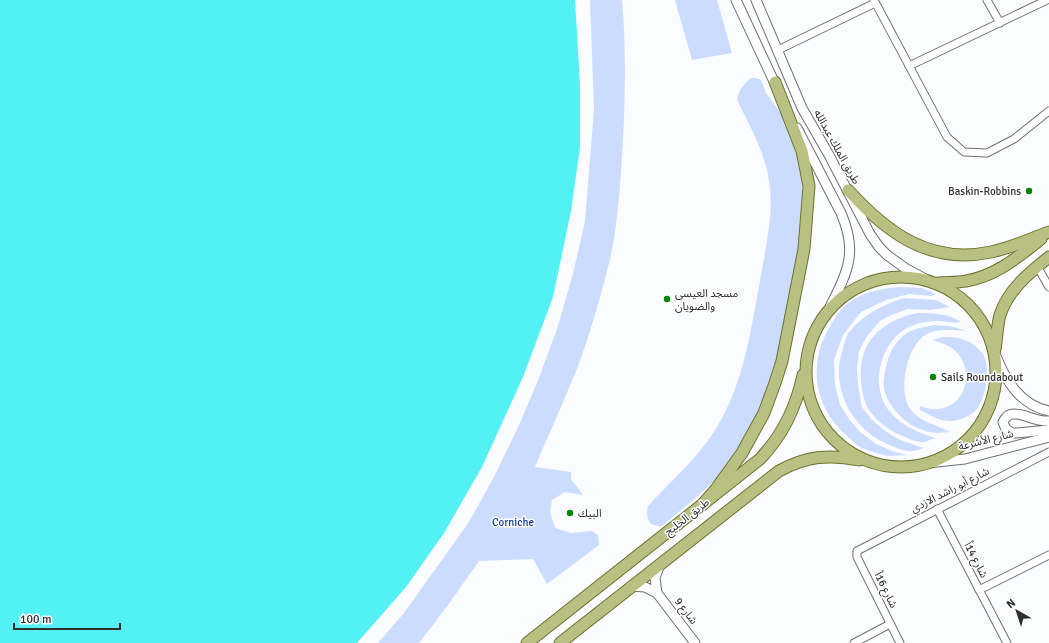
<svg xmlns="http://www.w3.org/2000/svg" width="1049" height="643" viewBox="0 0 1049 643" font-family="Signika,'Noto Sans Arabic',sans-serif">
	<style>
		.green { fill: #cbdcfe }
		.water { fill: #53f1f4 }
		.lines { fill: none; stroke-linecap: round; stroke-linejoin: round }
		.minor-casing { stroke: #6f7073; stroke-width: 9 }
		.tertiary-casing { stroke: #6f7073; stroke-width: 11 }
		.primary-casing { stroke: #6a722f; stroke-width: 13 }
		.minor { stroke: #fff; stroke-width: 7 }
		.tertiary { stroke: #fff; stroke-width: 9 }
		.primary { stroke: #b9c182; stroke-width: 11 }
		.poi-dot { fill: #028401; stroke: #fff; stroke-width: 1.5 }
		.labels { text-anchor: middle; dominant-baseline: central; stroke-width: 3; stroke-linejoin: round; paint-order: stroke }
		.street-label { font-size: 11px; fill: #2e2e2f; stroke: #fff }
		.poi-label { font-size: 11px; fill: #2e2e2f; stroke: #fff; text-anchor: start }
		.park-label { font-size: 11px; fill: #123a97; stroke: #fff }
	</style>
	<rect width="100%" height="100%" fill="#fafcff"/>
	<g class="green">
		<path d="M590,0H622C627,57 625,115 621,172C619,200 616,233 610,259C602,292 592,326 581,358C567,395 550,431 535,467L571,472V479L583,495L565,492L552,500L550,512L555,528L571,533L592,531L598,535L599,545L547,584L533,559L479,561L448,605L419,643H378L404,613L469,522L494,477L520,423L539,378L557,329L573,274L585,221L594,110Z"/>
		<polygon points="675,0 717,0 732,53 692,60"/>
		<path d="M751,78H756L761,80L766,93L780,112L788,129L797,157L802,185L803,215L801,242L776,365L754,424L739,450L715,480L693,500L662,526C647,527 646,518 648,506C668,484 691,464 709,439C742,394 750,335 760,281C765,251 773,219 770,188C767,156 751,128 737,100C739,90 743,85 751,78Z"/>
		<path d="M901,287L922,288L936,294L931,296L909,294L886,300L861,312L843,335L834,360L835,385L840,405L849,419L860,432L876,444L892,451L907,455C901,455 894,456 889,456C881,455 870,451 862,448C857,446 851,439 846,435C814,407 808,364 829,328C834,320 839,310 847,304C863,292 882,288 901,287Z"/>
		<path d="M904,298L936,300L950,307L930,310L907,309L891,315L880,321L867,336L859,351L857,368L858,386L862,407L871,419L885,431L898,439L923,448C920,449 915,451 912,451C903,452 893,446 885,443C851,427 831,388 842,352C844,346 845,339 848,334C862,315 882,305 904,298Z"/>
		<path d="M918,313C933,313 948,313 961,322C954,323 948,322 940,321C930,321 914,323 905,329C879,345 869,389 891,413C902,426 919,433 935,438C932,439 928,441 924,442C916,443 905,437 898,434C887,429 876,420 869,410C861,398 858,367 864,353C872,330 895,317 918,313Z"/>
		<path d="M934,325L949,326L968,331C956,330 942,329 931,332C907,340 897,390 910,409C920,422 937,425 950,432C940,433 932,434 923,430C906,425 888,407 884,389C883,382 884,375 886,368C888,354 895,341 907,333C915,328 926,327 934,325Z"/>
		<path d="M943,337C951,337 959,337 967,341C973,343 979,349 983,354C991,368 986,401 974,412C968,417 959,420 952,421C940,422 930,415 920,410V406C926,408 932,410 939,409C969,405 975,366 953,349C947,344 940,343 933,340Z"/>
	</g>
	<polygon class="water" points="0,0 575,0 580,84 580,147 571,211 553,297 523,377 482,467 444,533 406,587 357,643 0,643"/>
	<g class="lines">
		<defs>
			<g id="minor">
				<polyline points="874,0 947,137 964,152 987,153 1014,139 1049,111"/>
				<polyline points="987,0 1000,23"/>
				<polyline points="778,50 875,3"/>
				<polyline points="909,66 1047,0"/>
				<polyline points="1037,266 1049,287"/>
				<polyline points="937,509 1007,643"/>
				<polyline points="979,590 1049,555"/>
				<polyline points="854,643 890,624"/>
				<polyline points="900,643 857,557 857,551 1049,452"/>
			</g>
			<g id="tertiary">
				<polyline points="736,0 777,88"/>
				<polyline points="756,0 802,108 829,155 870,234 879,247 887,255 905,268 929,281"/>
				<path d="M797,128L841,213C858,252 848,271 830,307"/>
				<path d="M996,356C1006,381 1020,405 1049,411"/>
				<path d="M1049,421C1035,422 1024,413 1013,414C1008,414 1005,418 1003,422L1006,429L1012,433H1016L1049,430"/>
				<polyline points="927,463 965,459 1049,437"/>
				<polyline points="631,586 645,587 657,593 695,643"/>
				<polyline points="657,593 655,578 660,564"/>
			</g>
			<g id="primary">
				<path d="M848,190C887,233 930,265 991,252C1011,248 1030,239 1049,232"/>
				<circle cx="901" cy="372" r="95"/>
				<path d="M938,283C947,282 957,283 966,281C996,276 1018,257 1041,239"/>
				<path d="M995,349C997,338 997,326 1000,315C1008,290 1029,273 1049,257"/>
				<polyline points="702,505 716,489 742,453 764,413 775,383 782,361 804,249 809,186 802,151 775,82"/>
				<path d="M527,643L760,459C783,435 796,408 803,375"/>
				<path d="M560,643L779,471C806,456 829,454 859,460"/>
			</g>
		</defs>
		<use href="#minor" class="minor-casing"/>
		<use href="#tertiary" class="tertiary-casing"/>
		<use href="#primary" class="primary-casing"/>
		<use href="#minor" class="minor"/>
		<use href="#tertiary" class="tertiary"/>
		<use href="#primary" class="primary"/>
	</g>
	<g class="poi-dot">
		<circle cx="1029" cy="191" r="4"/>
		<circle cx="667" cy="299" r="4"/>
		<circle cx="933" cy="377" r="4"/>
		<circle cx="570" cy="513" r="4"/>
	</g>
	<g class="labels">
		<g class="street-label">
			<text transform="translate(837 147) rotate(61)">طريق الملك عبدالله</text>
			<text transform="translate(986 440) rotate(-14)">شارع الأشرعة</text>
			<text transform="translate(950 490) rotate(-27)">شارع أبو راشد الازدي</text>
			<text transform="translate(687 517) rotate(-38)">طريق الخليج</text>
			<text transform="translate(976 560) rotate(63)">شارع 14أ</text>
			<text transform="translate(886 590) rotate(64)">شارع 16أ</text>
			<text transform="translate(686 611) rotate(53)">شارع 9</text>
		</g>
		<g class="poi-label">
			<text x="1021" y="191" text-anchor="end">Baskin-Robbins</text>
			<text x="675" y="293">مسجد العيسى<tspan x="675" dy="13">والضويان</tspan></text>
			<text x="941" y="377">Sails Roundabout</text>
			<text x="578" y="513">البيك</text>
		</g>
		<g class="park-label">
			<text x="513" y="522">Corniche</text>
		</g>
	</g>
	<g transform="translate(1017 611) rotate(321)" stroke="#ffffff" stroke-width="3" paint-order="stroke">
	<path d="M0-3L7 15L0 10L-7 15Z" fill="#2e2e2f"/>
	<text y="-6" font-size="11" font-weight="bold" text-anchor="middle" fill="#2e2e2f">N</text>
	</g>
	<path d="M14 623v6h106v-6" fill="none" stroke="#2e2e2f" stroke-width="2"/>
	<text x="20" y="623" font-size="12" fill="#2e2e2f" stroke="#ffffff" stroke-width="3" paint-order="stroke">100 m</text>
</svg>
